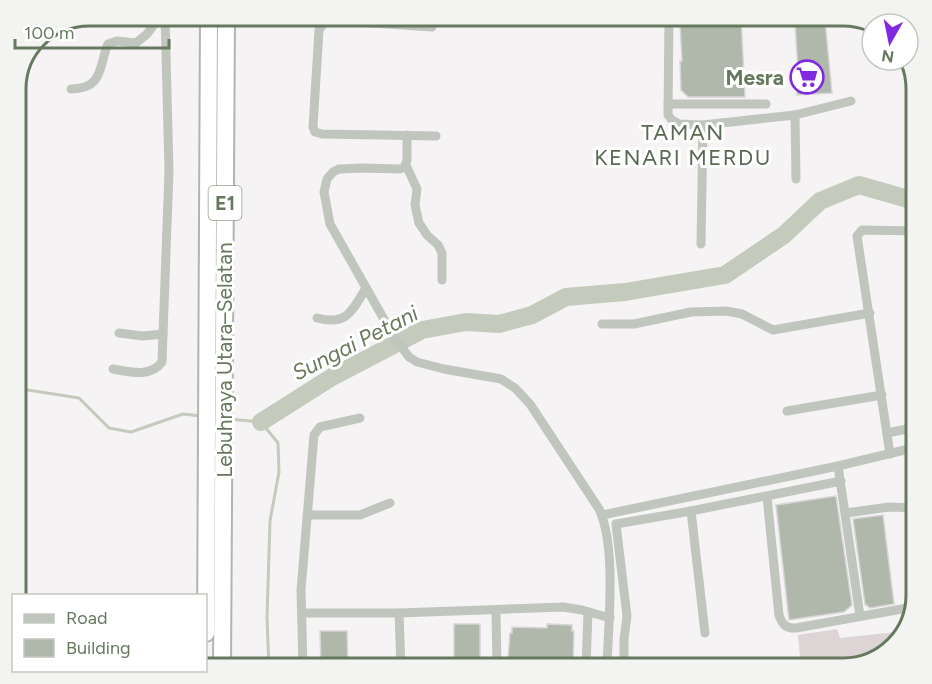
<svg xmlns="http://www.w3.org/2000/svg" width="932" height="684" viewBox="0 0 932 684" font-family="Figtree,sans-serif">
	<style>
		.green { fill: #ddd4d5 }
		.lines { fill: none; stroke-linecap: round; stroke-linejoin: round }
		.stream { stroke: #c4cbbc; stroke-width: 3 }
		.river { stroke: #c4cbbc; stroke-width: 18 }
		.building { fill: #afb8aa; stroke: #d8d5d7; stroke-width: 1.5 }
		.highway-casing { stroke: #afb6ad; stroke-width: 20 }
		.street { stroke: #c0c6bd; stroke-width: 9 }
		.highway { stroke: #fff; stroke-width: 16 }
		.labels { text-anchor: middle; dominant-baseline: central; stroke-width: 6; stroke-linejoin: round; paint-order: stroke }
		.shield { fill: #fff; stroke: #94a08e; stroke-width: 1.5 }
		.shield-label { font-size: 20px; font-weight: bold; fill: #66785e }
		.poi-label { font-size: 21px; font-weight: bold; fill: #66785e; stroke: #fff; text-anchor: end }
		.street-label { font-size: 21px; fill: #66785e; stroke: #fff }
		.neighbourhood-label { font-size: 22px; letter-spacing: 1.5px; fill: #5a6953; stroke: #fff }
		.water-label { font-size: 22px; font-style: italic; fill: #6a795c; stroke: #fff }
		.rim { fill: none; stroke: #66785e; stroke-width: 3 }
	</style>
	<rect width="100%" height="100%" fill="#f6f3f5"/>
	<polygon class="green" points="837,629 840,638 905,631 902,640 876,662 843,669 801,669 798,635"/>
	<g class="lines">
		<g class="stream">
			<polyline points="15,388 79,398 109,428 131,432 183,414 201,416"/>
			<polyline points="228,419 261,422 278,443 279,472 270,521 267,617 269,669"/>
		</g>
		<polyline class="river" points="261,422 332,377 422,330 466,322 499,324 532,315 566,297 625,292 725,275 784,235 820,201 859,185 908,199 917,198"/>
	</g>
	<g class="building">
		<polygon points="741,15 745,97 688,97 681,90 680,61 682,61 680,24 689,17"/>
		<polygon points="825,20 832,93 797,95 796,72 798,72 795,22"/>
		<polygon points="836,496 852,605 844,612 789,620 776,505"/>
		<polygon points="883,515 894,604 870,608 865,604 853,519"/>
		<polygon points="454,624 480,624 480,664 477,664 477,669 454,669"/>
		<polygon points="547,624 572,625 572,631 574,631 573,669 513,669 512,659 508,659 510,633 512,633 512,627 547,628"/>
		<polygon points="320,631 347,631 348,669 321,667"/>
	</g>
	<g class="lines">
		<defs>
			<g id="highway">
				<polyline points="206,633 209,15"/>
				<polyline points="222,669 226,15"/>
			</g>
		</defs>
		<use href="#highway" class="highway-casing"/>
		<g class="street">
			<polyline points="669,15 668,115 672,120 679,124 703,125 795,115 851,101"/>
			<polyline points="432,27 326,20 319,30 313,127 315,132 322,134 436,136"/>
			<path d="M71,89C104,88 98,68 108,44L117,41L136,43L147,34L161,15"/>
			<polyline points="668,104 766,104"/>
			<polyline points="795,115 796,179"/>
			<path d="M407,135V160L404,168L400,169L362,168L339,169L333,172L327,179L324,192L330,224L394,337L409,357L417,362L444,369L501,379L515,388L530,404L599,509C617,547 608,626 607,669"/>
			<polyline points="406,165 417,189 415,205 419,223 427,235 438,245 442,253 442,280"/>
			<polyline points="701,244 703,125"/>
			<path d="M317,318C347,326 352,311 366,288"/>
			<polyline points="602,324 634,324 691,312 726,311 742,314 773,330 870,313"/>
			<polyline points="119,333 143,336 163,334"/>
			<path d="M113,369C130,372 150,378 162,362L169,171L165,15"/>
			<polyline points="787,411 882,395"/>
			<polyline points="887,433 917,427"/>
			<polyline points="890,454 857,236 862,230 917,231"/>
			<polyline points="838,466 860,616"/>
			<path d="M767,497L779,615C782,624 786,629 796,628L913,607"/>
			<polyline points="691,511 705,633"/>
			<polyline points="846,513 889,507 917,508"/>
			<polyline points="307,515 360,515 390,503"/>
			<polyline points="602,515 838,466 917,447"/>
			<polyline points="496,610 497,669"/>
			<polyline points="302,613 399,613 563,607 582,610 610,618"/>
			<polyline points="399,613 401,669"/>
			<polyline points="607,667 696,664 706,669"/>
			<polyline points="303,669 301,590 314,435 320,427 360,418"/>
			<polyline points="586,669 588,612"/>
			<polyline points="624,669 624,639 627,616 616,524 691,511 841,481"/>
		</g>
		<use href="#highway" class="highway"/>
	</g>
	<defs>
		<symbol id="supermarket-ring" viewBox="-11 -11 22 22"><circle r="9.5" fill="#fff" stroke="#8128e1" stroke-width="1.5"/><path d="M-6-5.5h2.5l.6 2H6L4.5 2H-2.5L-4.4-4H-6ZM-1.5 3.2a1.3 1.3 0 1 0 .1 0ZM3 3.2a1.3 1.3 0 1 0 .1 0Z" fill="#8128e1"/></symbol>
	</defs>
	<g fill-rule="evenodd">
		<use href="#supermarket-ring" x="788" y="58" width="38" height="38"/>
	</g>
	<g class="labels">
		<rect class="shield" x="208.5" y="186" width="33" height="34" rx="4.5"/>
		<g class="shield-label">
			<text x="225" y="203">E1</text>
		</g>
		<g class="poi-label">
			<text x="784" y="77">Mesra</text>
		</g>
		<g class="street-label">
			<text transform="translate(224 360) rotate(-90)">Lebuhraya Utara–Selatan</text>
		</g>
		<g class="neighbourhood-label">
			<text x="683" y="132">TAMAN<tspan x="683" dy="25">KENARI MERDU</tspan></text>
		</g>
		<g class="water-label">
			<text transform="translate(355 343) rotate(-27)">Sungai Petani</text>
		</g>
	</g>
	<path d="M0 0H932V684H0ZM89 26H843A63 63 0 0 1 906 89V595A63 63 0 0 1 843 658H89A63 63 0 0 1 26 595V89A63 63 0 0 1 89 26Z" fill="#f3f4f2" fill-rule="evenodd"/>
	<path class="rim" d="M89 26H843A63 63 0 0 1 906 89V595A63 63 0 0 1 843 658H89A63 63 0 0 1 26 595V89A63 63 0 0 1 89 26Z"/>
	<rect x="12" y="594" width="195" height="78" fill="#ffffff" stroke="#c2c9bf" stroke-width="1.5"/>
	<rect x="24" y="614" width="30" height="9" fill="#c0c6bd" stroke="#c2c9bf" stroke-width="1.5"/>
	<text x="66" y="624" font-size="18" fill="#66785e">Road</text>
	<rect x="24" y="639" width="30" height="18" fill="#afb8aa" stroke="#c2c9bf" stroke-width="1.5"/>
	<text x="66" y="654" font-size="18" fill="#66785e">Building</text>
	<g transform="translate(890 42) rotate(189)"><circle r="28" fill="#ffffff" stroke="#c2c9bf" stroke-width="1.5"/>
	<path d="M0-4.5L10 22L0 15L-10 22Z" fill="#8128e1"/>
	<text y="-9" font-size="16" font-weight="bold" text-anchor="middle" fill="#66785e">N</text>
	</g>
	<path d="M15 39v9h154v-9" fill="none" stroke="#66785e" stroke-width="3"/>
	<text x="24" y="39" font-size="18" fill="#66785e" stroke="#ffffff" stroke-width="4.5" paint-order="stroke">100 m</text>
</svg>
